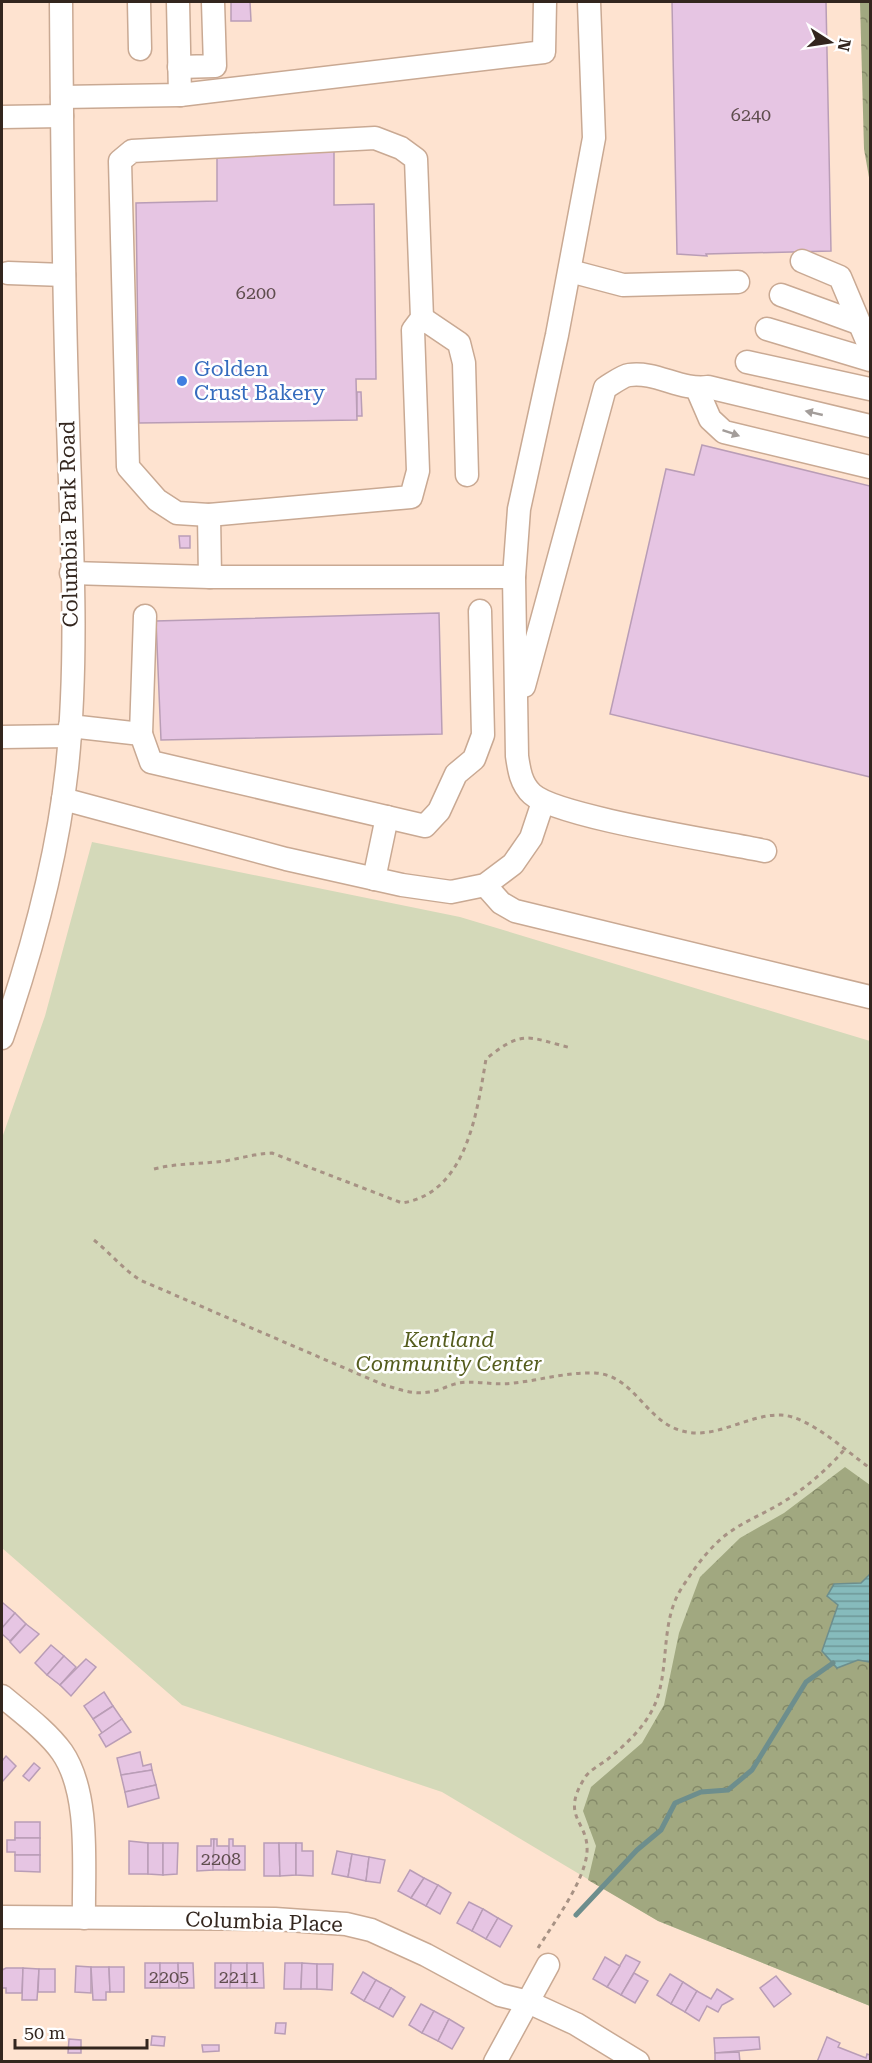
<svg xmlns="http://www.w3.org/2000/svg" width="872" height="2063" viewBox="0 0 872 2063" font-family="'Roboto Serif',serif">
	<style>
		.green { fill: #d4d9b9 }
		.forest { fill: url(#forest-crowns) }
		.water { fill: url(#water-rules); stroke: #6d8e8d; stroke-width: 1.5 }
		.lines { fill: none; stroke-linecap: round; stroke-linejoin: round }
		.stream { stroke: #6d8e8d; stroke-width: 5 }
		.building { fill: #e6c5e3; stroke: #b99db6; stroke-width: 1.5 }
		.minor-casing { stroke: #c9a993; stroke-width: 25 }
		.path { stroke: #a79284; stroke-width: 3; stroke-dasharray: 4.5 4.5; stroke-linecap: butt }
		.minor { stroke: #fff; stroke-width: 22 }
		.oneway { fill: #a39d9a }
		.shop-dot { fill: #3f7fe0; stroke: #fff; stroke-width: 2 }
		.labels { text-anchor: middle; dominant-baseline: central; stroke-width: 5; stroke-linejoin: round; paint-order: stroke }
		.number-label { font-size: 18px; fill: #604e4f }
		.shop-label { font-size: 21px; fill: #366cbe; stroke: #fff; text-anchor: start }
		.street-label { font-size: 21px; fill: #33261e; stroke: #fff }
		.park-label { font-size: 21px; font-style: italic; fill: #545c1d; stroke: #fff }
	</style>
	<defs>
		<pattern id="forest-crowns" width="20" height="18" patternUnits="userSpaceOnUse" patternTransform="scale(1.5)"><rect width="20" height="18" fill="#a1a880"/><path d="M2 6a3 3 0 1 1 6 0M12 15a3 3 0 1 1 6 0" fill="none" stroke="#848968"/></pattern>
		<pattern id="water-rules" width="6" height="5" patternUnits="userSpaceOnUse" patternTransform="scale(1.5)"><rect width="6" height="5" fill="#86bbbc"/><path d="M0 2.5h6" fill="none" stroke="#6e9898"/></pattern>
	</defs>
	<rect width="100%" height="100%" fill="#fee3d0"/>
	<polygon class="green" points="92,842 460,917 870,1041 870,2006 658,1921 442,1792 182,1705 2,1548 2,1138 45,1016"/>
	<g class="forest">
		<polygon points="860,2 870,2 870,183 864,149"/>
		<polygon points="845,1467 870,1485 870,2006 658,1921 588,1880 596,1846 583,1811 591,1787 642,1743 664,1705 679,1633 700,1577 740,1538 784,1513"/>
	</g>
	<polygon class="water" points="870,1574 870,1662 858,1660 837,1668 822,1651 838,1605 827,1596 834,1584 861,1583"/>
	<g class="lines">
		<polyline class="stream" points="576,1915 637,1850 661,1830 675,1803 701,1792 728,1790 752,1770 806,1682 833,1663"/>
	</g>
	<g class="building">
		<polygon points="231,2 250,2 251,21 231,21"/>
		<polygon points="672,2 826,2 831,251 706,254 707,256 677,254"/>
		<polygon points="334,149 334,205 374,204 376,379 356,379 357,420 139,423 136,203 217,201 217,151"/>
		<polygon points="357,392 361,392 362,416 357,416"/>
		<polygon points="702,445 870,486 870,777 610,714 666,469 694,475"/>
		<polygon points="179,536 190,536 190,548 180,548"/>
		<polygon points="439,613 442,734 161,740 156,621"/>
		<polygon points="3,1603 15,1613 2,1628 2,1604"/>
		<polygon points="15,1613 26,1624 10,1641 2,1634 2,1628"/>
		<polygon points="26,1624 39,1634 20,1653 10,1642"/>
		<polygon points="51,1645 64,1656 47,1675 35,1663"/>
		<polygon points="64,1656 76,1667 60,1685 47,1675"/>
		<polygon points="86,1659 96,1667 71,1696 60,1685"/>
		<polygon points="104,1692 113,1706 93,1719 84,1706"/>
		<polygon points="113,1706 122,1719 102,1733 93,1719"/>
		<polygon points="122,1719 131,1732 106,1747 99,1735"/>
		<polygon points="140,1752 143,1766 151,1764 152,1770 121,1775 117,1758"/>
		<polygon points="6,1756 16,1766 2,1782 2,1761"/>
		<polygon points="34,1763 40,1768 29,1781 23,1776"/>
		<polygon points="152,1770 156,1785 125,1792 121,1775"/>
		<polygon points="156,1785 159,1798 128,1807 125,1792"/>
		<rect x="15" y="1822" width="25" height="16"/>
		<polygon points="15,1838 40,1838 40,1855 15,1855 15,1852 7,1852 7,1840 15,1840"/>
		<polygon points="211,1839 214,1839 213,1870 197,1871 197,1846 211,1846"/>
		<polygon points="214,1839 217,1839 217,1846 229,1846 229,1870 213,1870"/>
		<polygon points="229,1839 233,1839 233,1846 245,1846 245,1870 229,1870"/>
		<polygon points="129,1841 148,1843 148,1874 129,1874"/>
		<polygon points="148,1843 163,1843 163,1875 148,1874"/>
		<polygon points="163,1843 178,1843 177,1874 163,1875"/>
		<polygon points="264,1843 279,1843 280,1876 264,1876"/>
		<polygon points="279,1843 296,1843 296,1875 280,1876"/>
		<polygon points="296,1843 302,1843 302,1851 313,1851 313,1876 296,1875"/>
		<polygon points="337,1851 352,1854 348,1877 332,1874"/>
		<polygon points="352,1854 369,1857 366,1881 348,1877"/>
		<polygon points="15,1855 40,1855 40,1872 15,1871"/>
		<polygon points="369,1857 385,1860 380,1883 366,1881"/>
		<polygon points="410,1870 424,1878 411,1898 398,1891"/>
		<polygon points="424,1878 438,1885 426,1906 411,1898"/>
		<polygon points="438,1885 451,1893 440,1914 426,1906"/>
		<polygon points="469,1902 483,1909 472,1931 457,1923"/>
		<polygon points="483,1909 498,1918 486,1939 472,1931"/>
		<polygon points="498,1918 512,1926 500,1947 486,1939"/>
		<polygon points="626,1955 640,1962 621,1995 607,1987"/>
		<polygon points="605,1957 620,1966 607,1987 593,1979"/>
		<rect x="145" y="1963" width="15" height="25"/>
		<polygon points="160,1963 178,1963 179,1988 160,1988"/>
		<polygon points="178,1963 193,1963 194,1988 179,1988"/>
		<polygon points="215,1963 231,1963 230,1988 215,1988"/>
		<polygon points="231,1963 247,1963 247,1988 230,1988"/>
		<polygon points="247,1963 263,1963 264,1988 247,1988"/>
		<polygon points="285,1963 302,1963 301,1989 284,1989"/>
		<polygon points="302,1963 317,1964 317,1989 301,1989"/>
		<polygon points="317,1964 333,1964 332,1990 317,1989"/>
		<polygon points="76,1966 91,1967 91,1993 75,1992"/>
		<polygon points="91,1967 109,1967 110,1992 106,1992 106,2000 93,2000"/>
		<polygon points="109,1967 124,1967 124,1992 110,1992"/>
		<polygon points="6,1968 23,1968 22,1993 6,1993 6,1988 2,1988 2,1970"/>
		<polygon points="23,1968 39,1969 37,2000 22,2000"/>
		<polygon points="39,1969 55,1969 55,1992 38,1992"/>
		<polygon points="363,1972 376,1980 364,2001 351,1993"/>
		<polygon points="634,1973 648,1981 635,2003 621,1995"/>
		<polygon points="670,1974 683,1982 671,2004 657,1995"/>
		<polygon points="776,1976 791,1994 774,2007 760,1988"/>
		<polygon points="376,1980 391,1988 379,2009 364,2001"/>
		<polygon points="683,1982 697,1991 685,2012 671,2004"/>
		<polygon points="391,1988 405,1997 393,2017 379,2009"/>
		<polygon points="717,1989 733,1999 722,2005 718,2012 707,2006 699,2021 685,2012 697,1991 711,1999"/>
		<polygon points="421,2004 434,2011 422,2033 409,2025"/>
		<polygon points="434,2011 449,2019 438,2041 422,2033"/>
		<polygon points="449,2019 464,2028 452,2049 438,2041"/>
		<polygon points="276,2023 286,2023 285,2034 275,2033"/>
		<polygon points="152,2036 165,2037 164,2046 151,2045"/>
		<polygon points="759,2037 760,2049 715,2053 714,2038"/>
		<polygon points="827,2037 840,2043 838,2047 866,2058 867,2054 870,2055 870,2062 817,2062"/>
		<polygon points="69,2039 81,2040 81,2053 68,2053"/>
		<polygon points="202,2045 219,2045 219,2051 203,2052"/>
		<polygon points="739,2052 740,2062 715,2062 715,2053"/>
	</g>
	<g class="lines">
		<defs>
			<g id="minor">
				<polyline points="139,2 140,49"/>
				<path d="M589,2L594,138L557,335L519,509L514,577L517,756C519,770 521,784 532,794C557,817 723,842 765,851"/>
				<polyline points="179,67 215,66 213,2"/>
				<polyline points="180,95 544,52 545,2"/>
				<polyline points="62,97 180,95 178,2"/>
				<polyline points="2,117 62,116"/>
				<polygon points="375,138 401,148 416,159 422,318 413,330 418,471 411,497 209,515 177,513 157,500 128,467 120,161 132,151"/>
				<polyline points="802,261 840,277 870,348"/>
				<polyline points="570,271 623,285 738,282"/>
				<polyline points="8,273 64,275"/>
				<polyline points="781,295 858,323"/>
				<polyline points="422,318 459,343 464,363 467,475"/>
				<polyline points="767,329 870,360"/>
				<polyline points="747,362 870,389"/>
				<polyline points="697,389 710,419 724,432 870,467"/>
				<polyline points="209,515 210,577"/>
				<polyline points="71,573 210,577 514,577"/>
				<path d="M524,686L605,388C612,384 622,376 629,375C656,371 681,391 708,387L870,426"/>
				<polyline points="70,726 141,734 151,762 425,826 439,811 456,774 474,759 483,735 480,611"/>
				<polyline points="141,734 145,616"/>
				<polyline points="2,737 70,736"/>
				<polyline points="63,799 286,859 402,885 451,892 485,885 513,864 531,838 543,802"/>
				<polyline points="374,879 387,817"/>
				<polyline points="485,885 501,903 515,911 870,997"/>
				<path d="M2,1038C32,951 57,860 67,768C80,643 70,515 67,390C63,261 62,131 61,2"/>
				<path d="M2,1696C21,1712 47,1731 62,1752C91,1794 83,1868 84,1918"/>
				<polyline points="2,1917 275,1919 346,1924 371,1930 426,1955 500,1995 528,2002 576,2024 638,2062"/>
				<polyline points="495,2062 548,1965"/>
			</g>
		</defs>
		<use href="#minor" class="minor-casing"/>
		<g class="path">
			<path d="M154,1169C178,1163 201,1164 225,1161C241,1158 255,1154 272,1153L402,1203C467,1193 477,1112 486,1059C523,1029 528,1037 571,1048"/>
			<path d="M94,1240C110,1253 123,1269 140,1280L384,1385C398,1389 414,1395 429,1392C439,1391 449,1385 459,1383C477,1380 495,1386 514,1383C541,1380 567,1372 595,1373C633,1375 645,1419 679,1430C713,1442 747,1414 781,1415C809,1416 847,1452 870,1468"/>
			<path d="M538,1948C553,1924 585,1881 587,1852C589,1821 560,1818 584,1779C588,1771 600,1765 608,1759C629,1742 650,1722 658,1696C669,1660 661,1618 683,1586C696,1566 708,1549 727,1534C743,1522 761,1515 778,1505C801,1492 827,1470 844,1450"/>
		</g>
		<use href="#minor" class="minor"/>
	</g>
	<defs><path id="oneway-solid" d="M-6-.8H1V-3.2L6.5 0L1 3.2V.8H-6Z" transform="scale(1.5)"/></defs>
	<g class="oneway">
		<use href="#oneway-solid" transform="translate(814 413) rotate(-167)"/>
		<use href="#oneway-solid" transform="translate(731 433) rotate(19)"/>
	</g>
	<circle class="shop-dot" cx="182" cy="381" r="6"/>
	<g class="labels">
		<g class="number-label">
			<text x="751" y="114">6240</text>
			<text x="256" y="292">6200</text>
			<text x="221" y="1858">2208</text>
			<text x="169" y="1976">2205</text>
			<text x="239" y="1976">2211</text>
		</g>
		<g class="shop-label">
			<text x="194" y="369">Golden<tspan x="194" dy="24">Crust Bakery</tspan></text>
		</g>
		<g class="street-label">
			<text transform="translate(69 524) rotate(-91)">Columbia Park Road</text>
			<text transform="translate(264 1922) rotate(2)">Columbia Place</text>
		</g>
		<g class="park-label">
			<text x="449" y="1340">Kentland<tspan x="449" dy="24">Community Center</tspan></text>
		</g>
	</g>
	<rect width="872" height="2063" fill="none" stroke="#33261e" stroke-width="6"/>
	<g transform="translate(830 42) rotate(102)" stroke="#ffffff" stroke-width="4.5" paint-order="stroke">
	<path d="M0-4.5L10 22L0 15L-10 22Z" fill="#33261e"/>
	<text y="-9" font-size="16" font-weight="bold" text-anchor="middle" fill="#33261e">N</text>
	</g>
	<path d="M15 2039v9h132v-9" fill="none" stroke="#33261e" stroke-width="3"/>
	<text x="24" y="2039" font-size="18" fill="#33261e" stroke="#ffffff" stroke-width="4.5" paint-order="stroke">50 m</text>
</svg>
